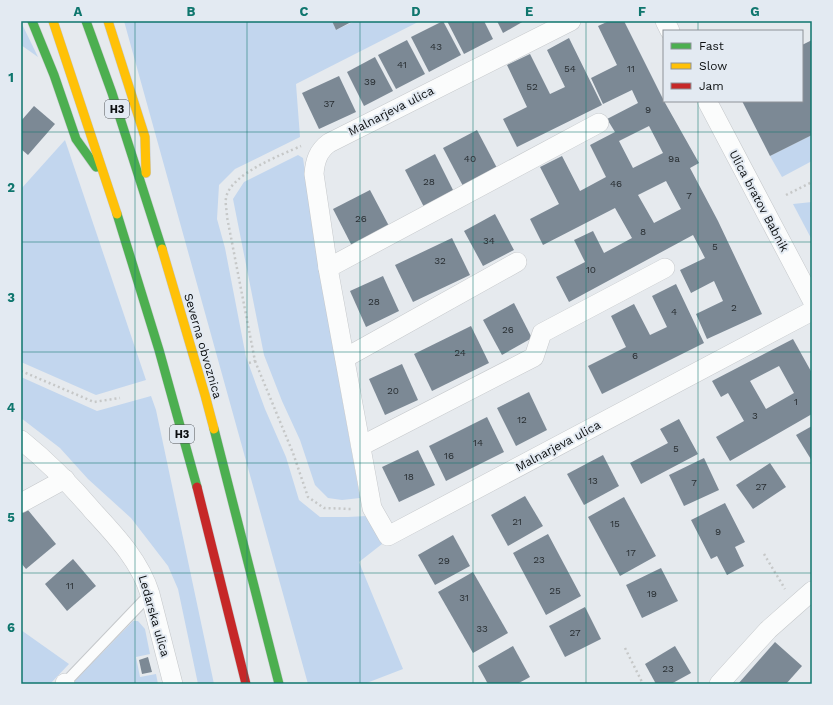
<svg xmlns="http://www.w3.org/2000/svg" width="833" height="705" viewBox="0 0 833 705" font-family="'Work Sans',sans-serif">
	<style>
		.green { fill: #c2d6ee }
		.building { fill: #7c8995; fill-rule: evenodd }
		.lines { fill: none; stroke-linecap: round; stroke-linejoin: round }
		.lane-casing { stroke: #c5c8cb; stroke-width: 12 }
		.street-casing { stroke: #c5c8cb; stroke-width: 20 }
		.fast-casing { stroke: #c5c8cb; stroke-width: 10 }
		.slow-casing { stroke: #c5c8cb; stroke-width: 10 }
		.jam-casing { stroke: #c5c8cb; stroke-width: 10 }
		.path { stroke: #c6c8c8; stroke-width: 2.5; stroke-dasharray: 2 3; stroke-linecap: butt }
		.lane { stroke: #fbfcfc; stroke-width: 10 }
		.street { stroke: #fbfcfc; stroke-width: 19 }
		.fast { stroke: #4caf50; stroke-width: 9 }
		.slow { stroke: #ffc107; stroke-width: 9 }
		.jam { stroke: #c62828; stroke-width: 9 }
		.grid { fill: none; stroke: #0f766e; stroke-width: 1; stroke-opacity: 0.55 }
		.labels { text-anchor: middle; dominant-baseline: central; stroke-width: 4; stroke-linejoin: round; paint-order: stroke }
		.number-label { font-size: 10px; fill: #282e32 }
		.shield { fill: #e3eaf2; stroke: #4c5154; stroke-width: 1 }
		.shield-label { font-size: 11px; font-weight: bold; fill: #0c0f11 }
		.street-label { font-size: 12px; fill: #0c0f11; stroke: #e3eaf2 }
		.neatline { fill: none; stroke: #0f766e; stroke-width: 1.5 }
		.grid-label { font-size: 13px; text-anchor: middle; font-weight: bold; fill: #0f766e }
	</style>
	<rect width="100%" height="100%" fill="#e6eaee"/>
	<g class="green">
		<polygon points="124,21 332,21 336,30 355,21 420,21 296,84 300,137 235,169 219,185 217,219 225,248 246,357 265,409 286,457 299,500 320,517 348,517 367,516 382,544 359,562 403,669 364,684 308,684"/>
		<polygon points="21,22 38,57 21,45"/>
		<polygon points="812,135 812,161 782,177 770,156"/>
		<polygon points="65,140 146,380 96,395 21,362 21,189"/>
		<polygon points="298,155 303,158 319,270 360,498 342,500 328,498 315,485 300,440 282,401 264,355 233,199 244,182"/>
		<polygon points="812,202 812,240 793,204"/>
		<polygon points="21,377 97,411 151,396 156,410 214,684 198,684 178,589 168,566 131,518 88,479 60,448 21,418"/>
		<polygon points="133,621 138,621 145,629 150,654 136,657 140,677 156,674 158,684 72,684"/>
		<polygon points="21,630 69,664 50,684 21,684"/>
	</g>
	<g class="building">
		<polygon points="332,21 353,21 336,30"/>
		<polygon points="443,21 461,55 429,72 411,37"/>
		<polygon points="447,21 484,21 493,39 464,54"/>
		<polygon points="497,21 524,21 503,33"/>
		<path d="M609,21H624L664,101L699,163L690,168L718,221L762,314L707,339L696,314L723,301L714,281L691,293L680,270L705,258L693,235L569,302L556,277L585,262L574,240L593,231L604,253L632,238L615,208L543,245L530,219L559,204L540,167L562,156L580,191L606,177L590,145L615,132L607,119L638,103L632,90L603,104L591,78L617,65L598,26ZM649,126L663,153L633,168L619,141ZM666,181L681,209L654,223L638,195Z"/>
		<polygon points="569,38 602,105 517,147 503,119 527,107 507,65 530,54 550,94 565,87 547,50"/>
		<polygon points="407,40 425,74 396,89 378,55"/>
		<polygon points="812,40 812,135 770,156 742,101 802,101 802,45"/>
		<polygon points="375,57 393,91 364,106 347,72"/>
		<polygon points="339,76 356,112 319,129 302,93"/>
		<polygon points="34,106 55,124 28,155 21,149 21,121"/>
		<polygon points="477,130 497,168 463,186 443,148"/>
		<polygon points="435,154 454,192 424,207 405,170"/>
		<polygon points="370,190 389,226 352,246 333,209"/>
		<polygon points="495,214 514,250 483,266 464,231"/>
		<polygon points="452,238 470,275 413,302 395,265"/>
		<polygon points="383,276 399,311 366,327 350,291"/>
		<polygon points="676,284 704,343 602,394 588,366 626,347 611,316 634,304 650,335 667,327 652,296"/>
		<polygon points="514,303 532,338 502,355 483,320"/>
		<polygon points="471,326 489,363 432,391 414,354"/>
		<path d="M793,339L812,373V414L730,461L716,437L744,421L728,393L721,397L712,381ZM779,366L794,393L766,409L750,381Z"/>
		<polygon points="402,364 418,400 385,415 369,379"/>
		<polygon points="529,392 547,430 516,446 497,408"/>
		<polygon points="487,417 504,452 446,481 429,446"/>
		<polygon points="679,419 698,454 641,484 630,463 668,443 660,429"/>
		<polygon points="812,426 812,461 796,435"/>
		<polygon points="418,450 435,485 399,502 382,467"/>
		<polygon points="603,455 619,486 584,505 567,474"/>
		<polygon points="704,458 719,490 684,506 669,475"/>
		<polygon points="770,463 786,487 753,509 736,485"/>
		<polygon points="525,496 543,526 508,546 491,515"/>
		<polygon points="624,497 656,556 620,576 588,517"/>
		<polygon points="725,503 745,542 735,547 744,566 727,575 717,556 711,559 691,520"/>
		<polygon points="23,504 56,544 26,569 21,563 21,506"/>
		<polygon points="548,534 581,596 546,615 513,553"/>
		<polygon points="453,535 470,566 435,585 418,555"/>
		<polygon points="73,559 96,586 67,611 45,584"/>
		<polygon points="661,568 678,601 642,618 626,585"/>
		<polygon points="473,572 508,633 473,653 438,592"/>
		<polygon points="585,607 601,639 565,657 549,626"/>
		<polygon points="775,642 802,666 786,684 738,684"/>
		<polygon points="513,646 530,677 517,684 488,684 478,666"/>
		<polygon points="675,646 691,673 671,684 656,684 645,664"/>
		<polygon points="148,657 152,672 142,674 139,660"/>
	</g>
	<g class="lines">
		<defs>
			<polyline id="lane" points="64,684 150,594"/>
			<g id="street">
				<path d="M571,21L329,143C318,151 315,161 314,174L328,268L372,508L388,536L812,311"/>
				<polyline points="665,21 670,31"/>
				<polyline points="707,101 812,300"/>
				<polyline points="328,268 599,123"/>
				<polyline points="345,358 517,262"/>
				<path d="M21,440C47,461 71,485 93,511C116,536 140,561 150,594L173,684"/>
				<polyline points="361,446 534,357 542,333 665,268"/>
				<polyline points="21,503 65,479"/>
				<polyline points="65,683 65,684"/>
				<polyline points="719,684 768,630 812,591"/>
			</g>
			<g id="fast">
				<polyline points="32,21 54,75 76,139 96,167"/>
				<polyline points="86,21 112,93 162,249"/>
				<polyline points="117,214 159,350 197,487"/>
				<polyline points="214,429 279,684"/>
			</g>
			<g id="slow">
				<polyline points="53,21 117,214"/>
				<polyline points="108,21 145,137 146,173"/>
				<polyline points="162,249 205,395 214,429"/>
			</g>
			<polyline id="jam" points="197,487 246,684"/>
		</defs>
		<use href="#lane" class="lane-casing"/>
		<use href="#street" class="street-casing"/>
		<use href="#fast" class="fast-casing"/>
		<use href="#slow" class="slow-casing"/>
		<use href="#jam" class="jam-casing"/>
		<g class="path">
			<polyline points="786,195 812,182"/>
			<polyline points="255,361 293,453 308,497 324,508 352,509"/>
			<path d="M249,363L255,361L227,217C227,211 225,204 226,198C230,174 281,155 301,146"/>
			<polyline points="21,371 94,402 120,398"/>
			<polyline points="764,554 785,589"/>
			<polyline points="625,648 643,684"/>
		</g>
		<use href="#lane" class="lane"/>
		<use href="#street" class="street"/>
		<use href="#fast" class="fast"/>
		<use href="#slow" class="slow"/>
		<use href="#jam" class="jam"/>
	</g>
	<path class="grid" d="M135,21V684M247,21V684M360,21V684M473,21V684M586,21V684M698,21V31M698,101V684M21,132H812M21,242H812M21,352H812M21,463H812M21,573H812"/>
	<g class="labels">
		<g class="number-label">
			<text x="436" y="46">43</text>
			<text x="402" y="64">41</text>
			<text x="570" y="68">54</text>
			<text x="631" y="68">11</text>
			<text x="370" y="81">39</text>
			<text x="532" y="86">52</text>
			<text x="329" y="103">37</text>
			<text x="648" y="109">9</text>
			<text x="470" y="158">40</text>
			<text x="674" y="158">9a</text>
			<text x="429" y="181">28</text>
			<text x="616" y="183">46</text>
			<text x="689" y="195">7</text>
			<text x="361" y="218">26</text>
			<text x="643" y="231">8</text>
			<text x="489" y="240">34</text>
			<text x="715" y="246">5</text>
			<text x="440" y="260">32</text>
			<text x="591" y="269">10</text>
			<text x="374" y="301">28</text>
			<text x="734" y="307">2</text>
			<text x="674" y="311">4</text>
			<text x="508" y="329">26</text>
			<text x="460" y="352">24</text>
			<text x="635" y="355">6</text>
			<text x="393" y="390">20</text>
			<text x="796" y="401">1</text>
			<text x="755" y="415">3</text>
			<text x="522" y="419">12</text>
			<text x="478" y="442">14</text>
			<text x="676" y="448">5</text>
			<text x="449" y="455">16</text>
			<text x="409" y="476">18</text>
			<text x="593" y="480">13</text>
			<text x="694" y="482">7</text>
			<text x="761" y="486">27</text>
			<text x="517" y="521">21</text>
			<text x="615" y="523">15</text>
			<text x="718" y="531">9</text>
			<text x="631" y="552">17</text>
			<text x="539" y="559">23</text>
			<text x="444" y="560">29</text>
			<text x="70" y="585">11</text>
			<text x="555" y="590">25</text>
			<text x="652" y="593">19</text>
			<text x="464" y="597">31</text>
			<text x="482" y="628">33</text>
			<text x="575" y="632">27</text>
			<text x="668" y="668">23</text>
		</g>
		<g class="shield">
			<rect x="105" y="100" width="24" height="18" rx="3"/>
			<rect x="170" y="425" width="24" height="18" rx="3"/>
		</g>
		<g class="shield-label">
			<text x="117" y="109">H3</text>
			<text x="182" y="434">H3</text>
		</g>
		<g class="street-label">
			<text transform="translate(391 111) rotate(-27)">Malnarjeva ulica</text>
			<text transform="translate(759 201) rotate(62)">Ulica bratov Babnik</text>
			<text transform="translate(203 346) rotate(74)">Severna obvoznica</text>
			<text transform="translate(558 446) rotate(-28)">Malnarjeva ulica</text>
			<text transform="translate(154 616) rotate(74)">Ledarska ulica</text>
		</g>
	</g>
	<rect width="833" height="705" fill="none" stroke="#e3eaf2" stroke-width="44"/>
	<rect x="663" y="30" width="140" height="72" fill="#e3eaf2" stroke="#8d9298"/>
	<rect x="671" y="43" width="20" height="6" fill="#4caf50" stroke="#8d9298"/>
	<text x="699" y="50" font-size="12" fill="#0c0f11">Fast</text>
	<rect x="671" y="63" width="20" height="6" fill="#ffc107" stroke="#8d9298"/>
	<text x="699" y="70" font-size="12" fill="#0c0f11">Slow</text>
	<rect x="671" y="83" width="20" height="6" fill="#c62828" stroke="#8d9298"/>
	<text x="699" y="90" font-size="12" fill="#0c0f11">Jam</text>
	<rect x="22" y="22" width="789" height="661" class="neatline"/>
	<g class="grid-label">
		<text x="78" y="16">A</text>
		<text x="191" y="16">B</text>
		<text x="304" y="16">C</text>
		<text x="416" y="16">D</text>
		<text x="529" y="16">E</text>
		<text x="642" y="16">F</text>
		<text x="755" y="16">G</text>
		<text x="11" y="82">1</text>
		<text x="11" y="192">2</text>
		<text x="11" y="302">3</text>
		<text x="11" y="412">4</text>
		<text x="11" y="522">5</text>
		<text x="11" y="632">6</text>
	</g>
</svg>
